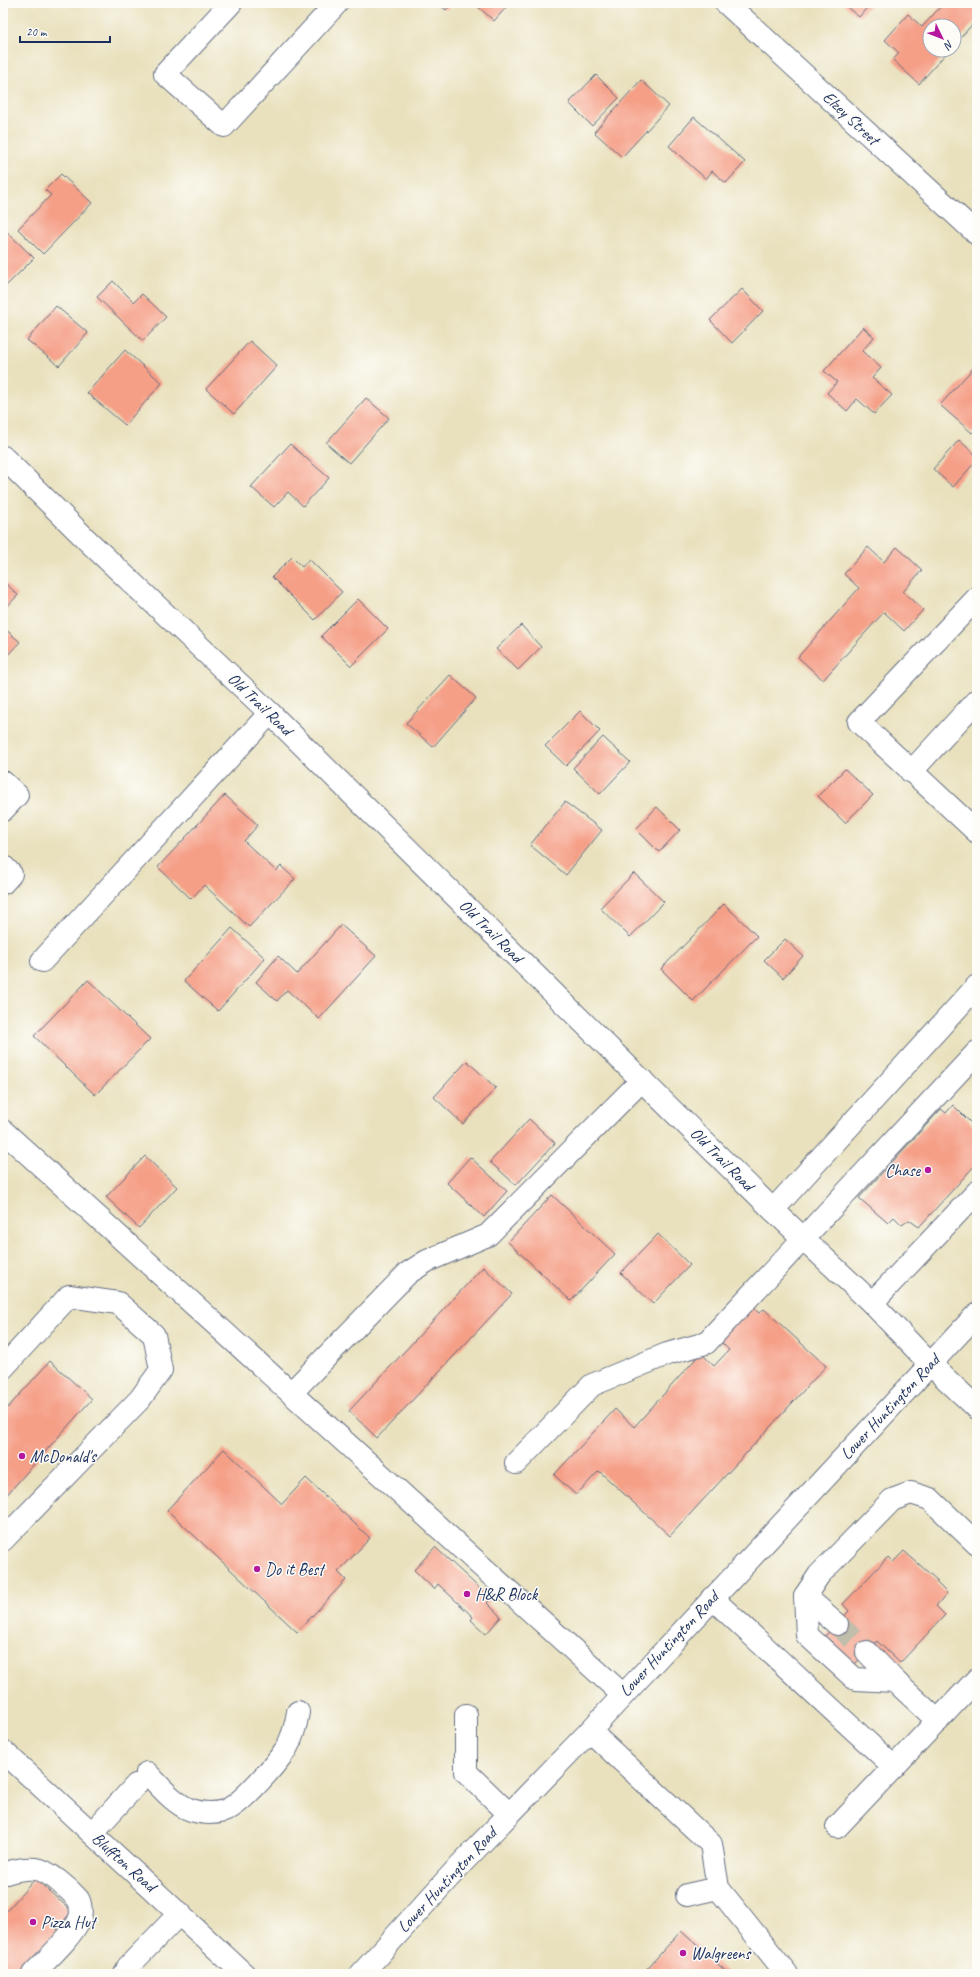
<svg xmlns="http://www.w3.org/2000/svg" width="980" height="1977" viewBox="0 0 980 1977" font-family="Caveat,sans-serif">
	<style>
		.building { fill: #f59f87 }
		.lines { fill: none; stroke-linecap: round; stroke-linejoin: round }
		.minor-tunnel { stroke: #c0bdab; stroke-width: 22; stroke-dasharray: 22 11; stroke-linecap: butt }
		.minor-casing { stroke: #636d80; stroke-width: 24 }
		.major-casing { stroke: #636d80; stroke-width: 24 }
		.minor { stroke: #fff; stroke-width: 22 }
		.major { stroke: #fff; stroke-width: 22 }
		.poi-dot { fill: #b5179e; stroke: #fdfcf7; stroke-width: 1.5 }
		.labels { text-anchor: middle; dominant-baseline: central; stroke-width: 3; stroke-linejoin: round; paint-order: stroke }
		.street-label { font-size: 17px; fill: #1b2f5e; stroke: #fdfcf7 }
		.poi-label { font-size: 17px; fill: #1b2f5e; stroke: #fdfcf7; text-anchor: start }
	</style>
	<rect width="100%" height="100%" fill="#fdfcf7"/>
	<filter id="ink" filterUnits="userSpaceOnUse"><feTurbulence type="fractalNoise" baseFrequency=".025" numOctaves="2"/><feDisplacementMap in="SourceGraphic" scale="8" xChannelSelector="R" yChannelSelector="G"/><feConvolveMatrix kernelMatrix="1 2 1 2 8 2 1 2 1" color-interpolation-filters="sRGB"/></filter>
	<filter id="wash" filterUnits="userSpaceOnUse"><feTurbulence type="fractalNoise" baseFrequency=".012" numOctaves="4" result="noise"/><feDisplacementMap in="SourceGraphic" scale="16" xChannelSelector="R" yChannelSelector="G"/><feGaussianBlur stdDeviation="0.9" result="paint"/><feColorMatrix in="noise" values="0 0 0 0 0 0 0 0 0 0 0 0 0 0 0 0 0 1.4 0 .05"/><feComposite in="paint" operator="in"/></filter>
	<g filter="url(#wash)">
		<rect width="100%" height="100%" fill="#e9e1be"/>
		<g id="blocks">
			<g class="building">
				<polygon points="437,3 452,3 446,10"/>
				<polygon points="474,3 510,3 494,21"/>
				<polygon points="842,3 871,3 859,17"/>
				<polygon points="944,3 972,3 977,8 977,19 954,45 954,26 930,26 930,50 949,50 919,84 893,60 899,53 885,40 908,14 922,27"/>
				<polygon points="596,75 619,98 592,126 569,103"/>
				<polygon points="641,80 669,106 622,157 594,132"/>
				<polygon points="694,117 745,162 726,183 712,171 706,179 669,146"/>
				<polygon points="61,174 92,203 43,254 18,229 51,195 45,190"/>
				<polygon points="3,228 34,258 3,289"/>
				<polygon points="113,281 134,302 142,294 166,317 143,341 97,297"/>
				<polygon points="742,289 763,311 732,343 710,320"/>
				<polygon points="56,306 88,333 59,366 27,340"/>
				<polygon points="863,327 874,337 862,351 881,368 872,378 892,395 874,414 857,399 847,411 827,393 837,382 824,371"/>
				<polygon points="250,341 277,366 234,414 206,389"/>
				<polygon points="125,350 162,383 125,425 87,393"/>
				<polygon points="977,364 977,428 972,433 940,405"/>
				<polygon points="366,398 389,418 349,463 326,443"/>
				<polygon points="959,440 977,456 977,460 953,487 933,469"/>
				<polygon points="290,444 329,478 303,506 288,492 274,507 251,487"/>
				<polygon points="868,547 884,562 897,547 922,570 903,592 923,610 904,631 884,612 823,680 798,657 859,588 844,574"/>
				<polygon points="292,557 302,567 309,559 342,592 315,620 272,577"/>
				<polygon points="3,581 18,595 3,611"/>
				<polygon points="358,599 388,629 351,666 321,636"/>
				<polygon points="521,625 541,647 518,670 496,649"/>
				<polygon points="3,627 20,642 3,660"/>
				<polygon points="450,675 476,698 433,747 406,723"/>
				<polygon points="580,711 600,731 566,766 545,746"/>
				<polygon points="603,737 630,762 600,794 573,768"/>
				<polygon points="845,769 873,795 845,823 818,796"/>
				<polygon points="225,795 258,825 244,841 276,871 281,866 295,879 249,927 204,885 191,899 158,867"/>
				<polygon points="565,802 602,830 566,875 530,845"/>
				<polygon points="657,807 680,830 659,852 636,829"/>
				<polygon points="634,873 664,902 630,937 600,908"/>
				<polygon points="724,904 757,936 693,1001 661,969"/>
				<polygon points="341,925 376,956 319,1019 287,990 277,1001 256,982 278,956 297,974"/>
				<polygon points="232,928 265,958 218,1011 184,981"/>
				<polygon points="785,939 803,956 783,978 764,960"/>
				<polygon points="88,980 150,1039 95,1095 34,1036"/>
				<polygon points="467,1061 496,1088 463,1124 434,1097"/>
				<polygon points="953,1105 977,1129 977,1163 919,1227 909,1220 902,1225 894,1217 888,1223 859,1198 941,1109 946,1113"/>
				<polygon points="529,1119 555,1143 516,1185 490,1162"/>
				<polygon points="145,1156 177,1187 139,1228 106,1197"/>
				<polygon points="470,1157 507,1191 484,1217 447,1183"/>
				<polygon points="552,1195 615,1254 571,1301 508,1242"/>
				<polygon points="658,1234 690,1265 653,1304 621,1273"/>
				<polygon points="483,1267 512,1294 377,1438 349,1411"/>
				<polygon points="747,1302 759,1313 764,1309 826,1366 670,1536 599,1471 576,1495 554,1475 615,1409 634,1427 701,1353 714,1366 729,1350 715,1336"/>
				<polygon points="50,1361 92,1399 3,1499 3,1413"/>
				<polygon points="224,1449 282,1504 306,1478 370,1538 338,1572 346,1580 297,1632 167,1510"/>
				<polygon points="435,1547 491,1599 487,1603 501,1617 486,1634 471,1620 473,1617 438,1584 434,1589 414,1570"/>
				<polygon points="904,1551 938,1581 936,1582 947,1593 936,1606 945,1615 900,1663 877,1641 855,1664 825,1636 849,1611 843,1604 888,1557 893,1562"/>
				<polygon points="35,1879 72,1911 57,1929 59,1931 21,1974 3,1974 3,1915"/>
				<polygon points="681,1931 729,1974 642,1974"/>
			</g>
		</g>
	</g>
	<g filter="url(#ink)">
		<use href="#blocks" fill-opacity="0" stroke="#636d80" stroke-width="1"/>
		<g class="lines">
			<polyline class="minor-tunnel" points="837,1624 867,1652"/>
			<defs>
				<g id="minor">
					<polyline points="231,3 165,74 224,126 337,3"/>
					<polyline points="726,3 977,234"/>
					<polyline points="3,457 90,543 270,713 773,1210 872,1303 930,1364 977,1408"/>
					<polyline points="977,598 859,722 977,832"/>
					<polyline points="911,772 977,700"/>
					<polyline points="3,782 17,795 3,810"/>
					<polyline points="3,866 11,874 3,883"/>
					<polyline points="42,961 270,713"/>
					<polyline points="3,1131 623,1695"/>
					<polyline points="773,1210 977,986"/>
					<polyline points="872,1303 977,1192"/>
					<polyline points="3,1368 69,1296 118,1303 154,1335 161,1370 140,1399 3,1540"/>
					<polyline points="292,1392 408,1273 427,1261 488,1235 642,1080"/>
					<polyline points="516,1463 592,1385 667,1354 706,1343 977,1052"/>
					<polyline points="805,1596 837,1624"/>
					<polyline points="712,1598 894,1767"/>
					<polyline points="867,1652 895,1681"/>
					<polyline points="466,1715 466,1772 509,1814"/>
					<polyline points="938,1721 895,1681 855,1679 807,1635 805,1596 819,1575 892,1500 911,1493 930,1499 977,1544"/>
					<polyline points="590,1731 711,1844 718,1888 787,1974"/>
					<path d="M147,1773C159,1785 174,1804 191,1810C201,1813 214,1814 224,1811C240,1806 276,1764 286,1749C293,1737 296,1725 298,1712"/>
					<polyline points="837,1827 977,1679"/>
					<polyline points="92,1833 136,1785"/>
					<path d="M6,1873C15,1870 26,1868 36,1869C48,1870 70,1890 78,1899C81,1904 82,1915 79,1920C72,1937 46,1960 33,1974"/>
					<polyline points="687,1895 718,1888"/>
					<polyline points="125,1974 128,1967 180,1913"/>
				</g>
				<g id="major">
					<polyline points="3,1751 244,1974"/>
					<polyline points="361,1974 462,1863 590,1731 977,1314"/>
				</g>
			</defs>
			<use href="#minor" class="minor-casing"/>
			<use href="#major" class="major-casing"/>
			<use href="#minor" class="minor"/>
			<use href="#major" class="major"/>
		</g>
	</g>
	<g class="poi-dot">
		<circle cx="928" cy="1170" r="4"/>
		<circle cx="22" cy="1456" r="4"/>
		<circle cx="257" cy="1569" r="4"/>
		<circle cx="467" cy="1594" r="4"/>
		<circle cx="33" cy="1922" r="4"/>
		<circle cx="683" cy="1953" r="4"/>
	</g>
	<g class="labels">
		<g class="street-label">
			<text transform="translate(851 118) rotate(43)">Elzey Street</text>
			<text transform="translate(260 704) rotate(44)">Old Trail Road</text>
			<text transform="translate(491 931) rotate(45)">Old Trail Road</text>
			<text transform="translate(722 1159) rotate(45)">Old Trail Road</text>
			<text transform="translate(890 1407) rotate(-47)">Lower Huntington Road</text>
			<text transform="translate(669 1644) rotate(-47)">Lower Huntington Road</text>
			<text transform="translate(124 1862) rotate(42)">Bluffton Road</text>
			<text transform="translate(447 1880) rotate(-47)">Lower Huntington Road</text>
		</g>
		<g class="poi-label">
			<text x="920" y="1170" text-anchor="end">Chase</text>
			<text x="30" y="1456">McDonald's</text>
			<text x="265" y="1569">Do it Best</text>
			<text x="475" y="1594">H&amp;R Block</text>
			<text x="41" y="1922">Pizza Hut</text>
			<text x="691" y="1953">Walgreens</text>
		</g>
	</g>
	<rect width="980" height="1977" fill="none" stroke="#fdfcf7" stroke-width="16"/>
	<g transform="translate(942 38) rotate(133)"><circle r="19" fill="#fdfcf7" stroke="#a3aaba"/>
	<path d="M0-3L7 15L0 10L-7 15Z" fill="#b5179e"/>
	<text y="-6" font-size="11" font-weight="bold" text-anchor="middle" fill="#1b2f5e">N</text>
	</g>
	<path d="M20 36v6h90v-6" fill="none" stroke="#1b2f5e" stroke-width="2"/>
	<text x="26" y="36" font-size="12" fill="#1b2f5e" stroke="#fdfcf7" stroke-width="3" paint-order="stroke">20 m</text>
</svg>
